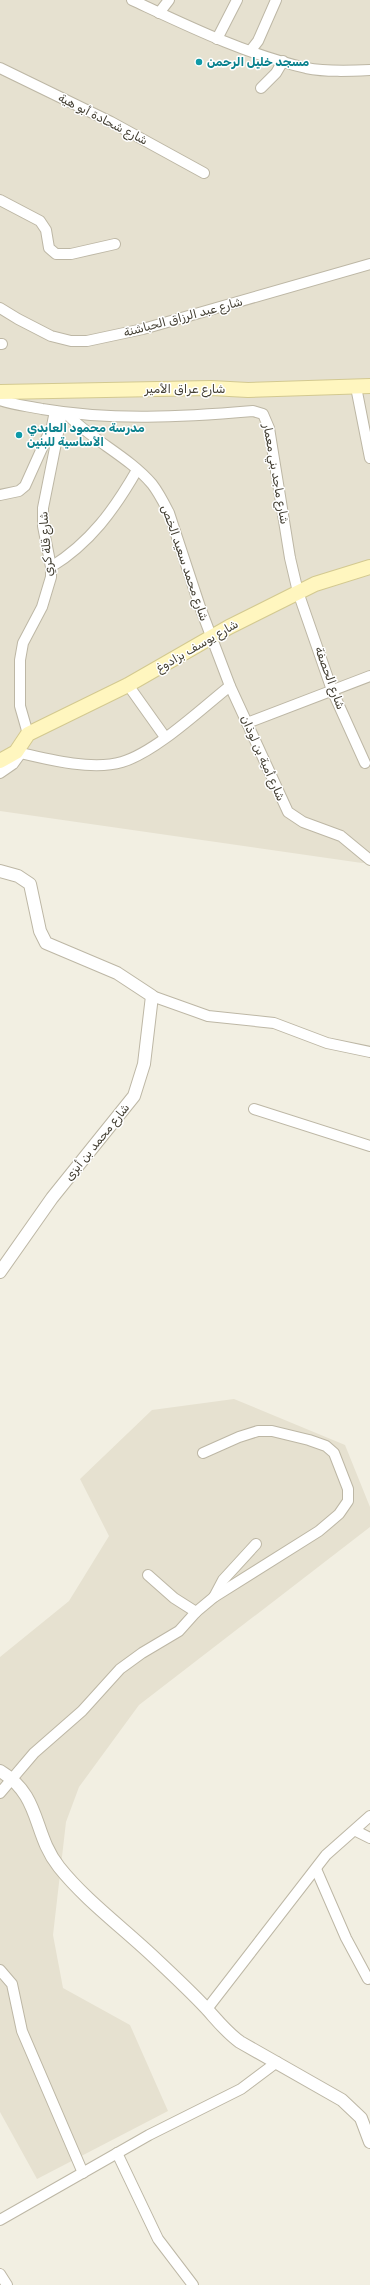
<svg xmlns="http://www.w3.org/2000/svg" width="370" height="2285" viewBox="0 0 370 2285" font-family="Rubik,'Noto Naskh Arabic',sans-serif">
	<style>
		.residential { fill: #e6e1d0 }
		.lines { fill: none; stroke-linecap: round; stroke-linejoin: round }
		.minor-casing { stroke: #bdb7a5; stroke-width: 12 }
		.tertiary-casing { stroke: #bdb7a5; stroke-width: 14 }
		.secondary-casing { stroke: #d3c990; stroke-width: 16 }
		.minor { stroke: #fff; stroke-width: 10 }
		.tertiary { stroke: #fff; stroke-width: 12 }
		.secondary { stroke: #fff6bf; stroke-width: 14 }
		.culture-dot { fill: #0f9aa8; stroke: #fff; stroke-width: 1.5 }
		.labels { text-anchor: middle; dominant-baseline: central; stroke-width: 3; stroke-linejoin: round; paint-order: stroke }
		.culture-label { font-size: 12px; font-weight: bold; fill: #0d838f; stroke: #fff; text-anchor: start }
		.street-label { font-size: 12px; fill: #433f33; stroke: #fff }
	</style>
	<rect width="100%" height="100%" fill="#f2efe2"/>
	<g class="residential">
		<polygon points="0,0 370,0 370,862 362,863 0,811"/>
		<polygon points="234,1399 345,1445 370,1507 370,1527 139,1705 79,1787 66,1822 53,1935 63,1988 130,2025 168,2111 37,2179 0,2112 0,1657 69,1601 109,1536 80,1479 152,1410"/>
	</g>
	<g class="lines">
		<defs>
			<g id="minor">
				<path d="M132,0C188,26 245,54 306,68C326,72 349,71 370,70"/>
				<polyline points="159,13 169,0"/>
				<polyline points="217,39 237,0"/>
				<polyline points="251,50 258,41 276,0"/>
				<polyline points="0,68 111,122 204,173"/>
				<polyline points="261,88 276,73 283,61"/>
				<polyline points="0,200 40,221 46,230 49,248 56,254 71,254 115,244"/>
				<polyline points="0,308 18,319 51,336 71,341 87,341 143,329 370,264"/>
				<polyline points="0,344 2,344"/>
				<polyline points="356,387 370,458"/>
				<path d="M0,400C13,405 28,406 42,409C112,421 182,417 253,411L263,414L269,428L290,558L298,592L332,690L365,763"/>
				<path d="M66,413C91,440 128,456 152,484C159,493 164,503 169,513L200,607L230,686L288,812L303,822L341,836L370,860"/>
				<polyline points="0,495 19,491 25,486 52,426 55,411"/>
				<path d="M51,567C90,543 114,510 137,470"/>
				<polyline points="128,685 165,737"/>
				<polyline points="247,723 370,676"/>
				<polyline points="28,734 20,706 20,660 23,643 42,607 51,577 51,567 43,526 43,508 62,413"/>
				<path d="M16,752C46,759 92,771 122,762C156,752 202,708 230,686"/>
				<polyline points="0,773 13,764 21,753"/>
				<polyline points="152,996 208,1016 274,1023 327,1043 370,1052"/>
				<polyline points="254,1109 370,1146"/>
				<polyline points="148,1575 174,1598 196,1612"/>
				<polyline points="214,1597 223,1580 256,1544"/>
				<polyline points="0,1793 34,1753 82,1711 120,1669 142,1653 179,1631 196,1612 214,1597 319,1531 339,1514 348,1501 348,1489 334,1453 326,1446 309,1440 272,1431 258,1431 239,1437 203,1453"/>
				<polyline points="356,1831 370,1838"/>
				<polyline points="316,1869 346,1938 368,1979"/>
				<polyline points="0,1970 12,1984 22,2031 83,2173"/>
				<polyline points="207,2009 326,1855 370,1816"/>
				<polyline points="117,2153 158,2239 193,2285"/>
				<polyline points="0,2220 149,2135 241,2089 277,2062"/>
				<polyline points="0,2274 7,2285"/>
			</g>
			<g id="tertiary">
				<polyline points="0,871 18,876 30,884 40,931 46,943 117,973 152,996 144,1064 134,1096 52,1198 0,1272"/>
				<path d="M0,1771C42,1796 32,1833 59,1867C86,1901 126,1930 158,1961C174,1976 191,1992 206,2008C217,2020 226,2032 240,2042L342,2100L361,2118L370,2142"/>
			</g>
			<g id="secondary">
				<polyline points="0,392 211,388 248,390 370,386"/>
				<polyline points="0,761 16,752 28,734 128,685 229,627 315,584 370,567"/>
			</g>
		</defs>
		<use href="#minor" class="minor-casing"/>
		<use href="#tertiary" class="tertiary-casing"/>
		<use href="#secondary" class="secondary-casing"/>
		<use href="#minor" class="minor"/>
		<use href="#tertiary" class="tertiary"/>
		<use href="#secondary" class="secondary"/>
	</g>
	<g class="culture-dot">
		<circle cx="199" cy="62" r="4"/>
		<circle cx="19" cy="435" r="4"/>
	</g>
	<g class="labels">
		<g class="culture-label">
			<text x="207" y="62">مسجد خليل الرحمن</text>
			<text x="27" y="428">مدرسة محمود العابدي<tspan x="27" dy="14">الأساسية للبنين</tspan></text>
		</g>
		<g class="street-label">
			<text transform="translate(103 119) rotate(27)">شارع شحادة أبو هية</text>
			<text transform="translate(183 317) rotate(-15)">شارع عبد الرزاق الحباشنة</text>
			<text x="185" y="389">شارع عراق الأمير</text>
			<text transform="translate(276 474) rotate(80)">شارع ماجد بني معمار</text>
			<text transform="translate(46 544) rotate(-95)">شارع قلة كري</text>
			<text transform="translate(185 563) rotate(71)">شارع محمد سعيد الخص</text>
			<text transform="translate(197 646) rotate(-30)">شارع يوسف بزادوغ</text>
			<text transform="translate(330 678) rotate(70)">شارع الحصفة</text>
			<text transform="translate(263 758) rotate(66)">شارع أمية بن لوذان</text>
			<text transform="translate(97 1142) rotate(-51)">شارع محمد بن أبزى</text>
		</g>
	</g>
</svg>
